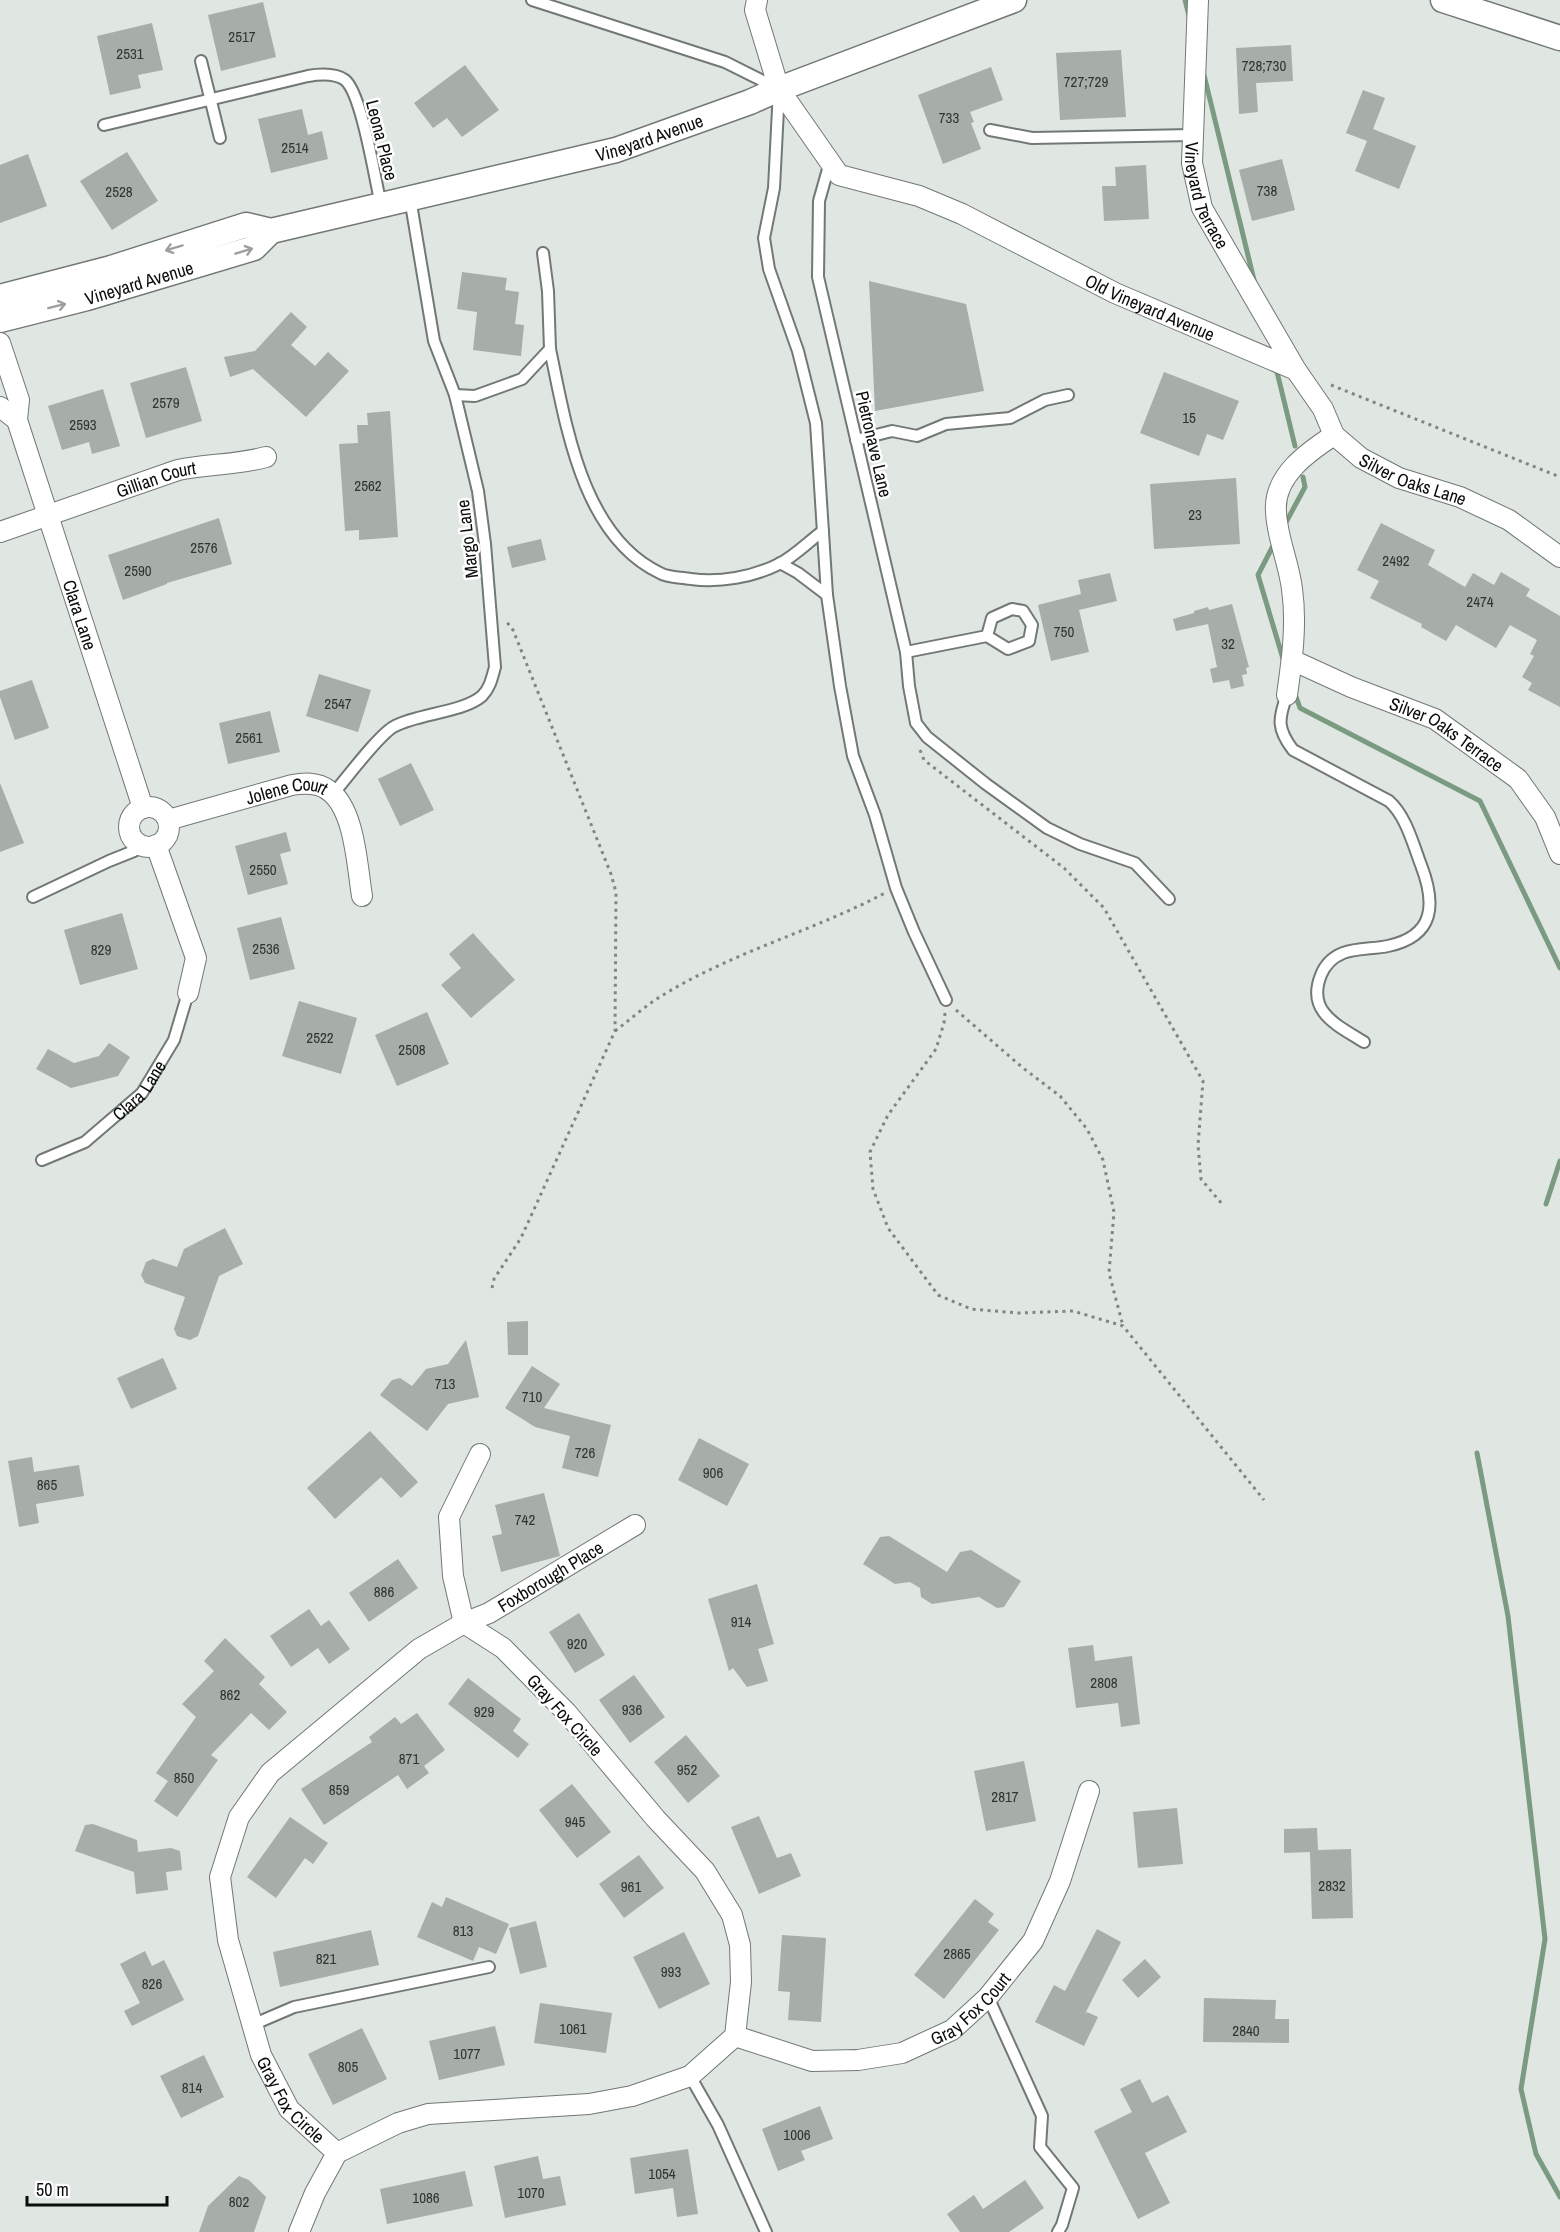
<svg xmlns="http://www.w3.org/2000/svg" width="1560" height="2232" viewBox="0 0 1560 2232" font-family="'Archivo Narrow',sans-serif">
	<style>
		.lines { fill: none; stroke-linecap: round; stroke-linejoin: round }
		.stream { stroke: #7a9a82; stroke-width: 5 }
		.building { fill: #a7ada8 }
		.service-casing { stroke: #727873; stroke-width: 14 }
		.minor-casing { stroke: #727873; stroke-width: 22 }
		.tertiary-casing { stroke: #727873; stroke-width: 27 }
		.path { stroke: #818682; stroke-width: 3; stroke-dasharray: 3 4.5; stroke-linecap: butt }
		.service { stroke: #fff; stroke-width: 10 }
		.minor { stroke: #fff; stroke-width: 20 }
		.tertiary { stroke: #fff; stroke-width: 24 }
		.oneway { stroke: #9d9e9d }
		.labels { text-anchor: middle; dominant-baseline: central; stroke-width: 5; stroke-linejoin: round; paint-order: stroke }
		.number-label { font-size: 15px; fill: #313532 }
		.street-label { font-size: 18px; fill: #0a0d0b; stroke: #fff }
	</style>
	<rect width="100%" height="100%" fill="#e0e6e1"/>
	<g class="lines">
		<g class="stream">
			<polyline points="1185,0 1189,16"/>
			<polyline points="1204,75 1255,284"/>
			<polyline points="1277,372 1295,446"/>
			<polyline points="1284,526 1305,487 1303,477"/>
			<polyline points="1275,542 1258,575 1284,662"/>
			<polyline points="1294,691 1300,708 1480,801 1560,968"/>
			<polyline points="1546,1204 1560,1161"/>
			<polyline points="1477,1453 1508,1616 1545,1939 1521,2089 1536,2154 1560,2197"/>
		</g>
	</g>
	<g class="building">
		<polygon points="263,2 276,57 221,71 208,15"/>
		<polygon points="152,23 163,70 138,75 141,88 110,95 97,36"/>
		<polygon points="1291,45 1293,81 1256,83 1258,112 1239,114 1236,48"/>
		<polygon points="1121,50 1126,117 1060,120 1056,53"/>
		<polygon points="465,65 499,110 462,137 447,118 433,128 414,103"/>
		<polygon points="991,67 1003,100 970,112 974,122 971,123 981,149 943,164 918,95"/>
		<polygon points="1363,90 1385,98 1373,129 1416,146 1399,189 1355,171 1367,141 1346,133"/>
		<polygon points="302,109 308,135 322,131 328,159 271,173 258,119"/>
		<polygon points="127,152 158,201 112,230 80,181"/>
		<polygon points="28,154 47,206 0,223 0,165"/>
		<polygon points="1282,159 1295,210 1252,221 1239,170"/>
		<polygon points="1146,165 1149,219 1104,221 1102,186 1116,186 1115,167"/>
		<polygon points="462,272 507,278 505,290 519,292 515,324 524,325 521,356 473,350 477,312 457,309"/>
		<polygon points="869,281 966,304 984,391 875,411"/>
		<polygon points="291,312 307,327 291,345 315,366 328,352 349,371 306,417 253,369 230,377 224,357 255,351"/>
		<polygon points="186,367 202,421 146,438 130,383"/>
		<polygon points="1164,372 1239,401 1223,440 1207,434 1199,456 1140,433"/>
		<polygon points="103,389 120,446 92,454 89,442 62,450 48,406"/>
		<polygon points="390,411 398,537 359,540 359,530 345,531 339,444 358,443 357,425 368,425 367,413"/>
		<polygon points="1236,478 1240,544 1154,549 1150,484"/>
		<polygon points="219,518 232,564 167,583 167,584 123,600 108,555"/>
		<polygon points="1381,523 1435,550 1428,565 1465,587 1473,573 1494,585 1501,572 1530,589 1526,596 1560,616 1560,707 1528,690 1532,683 1522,677 1534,656 1530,654 1537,640 1510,625 1496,648 1456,625 1446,641 1421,627 1422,624 1370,598 1379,581 1357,570"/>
		<polygon points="541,539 546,560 512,568 507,547"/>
		<polygon points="1110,573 1117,601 1079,610 1089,652 1051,661 1038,605 1081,594 1078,580"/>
		<polygon points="1232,604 1249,667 1246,668 1247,674 1242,675 1244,686 1231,689 1229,680 1213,683 1210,669 1217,667 1208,624 1176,631 1173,619 1194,613 1194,611 1208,607 1209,610"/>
		<polygon points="319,674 371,690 358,732 306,716"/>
		<polygon points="32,680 49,728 15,740 0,697 0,691"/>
		<polygon points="270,711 280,752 228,764 219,723"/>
		<polygon points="411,763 434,810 400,826 378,779"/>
		<polygon points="0,783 24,843 0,852"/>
		<polygon points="286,832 291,851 280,854 288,884 248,895 235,846"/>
		<polygon points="122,913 138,969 80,985 64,930"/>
		<polygon points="281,917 295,969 250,980 237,928"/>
		<polygon points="473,933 515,980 471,1018 441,985 461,968 449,954"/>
		<polygon points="299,1001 357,1018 341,1074 282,1056"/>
		<polygon points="427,1012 449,1064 397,1086 375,1035"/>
		<polygon points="109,1043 130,1057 118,1076 71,1088 36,1069 48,1049 74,1063 99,1056"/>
		<polygon points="225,1228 243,1264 219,1276 198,1336 190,1340 177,1336 174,1329 185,1297 145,1283 141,1275 146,1262 153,1259 177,1267 184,1249"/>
		<polygon points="528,1321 528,1355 508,1355 507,1322"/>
		<polygon points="466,1340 479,1397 448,1404 427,1431 380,1395 392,1380 400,1378 412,1386 426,1369 448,1364"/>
		<polygon points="163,1358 177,1389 131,1409 117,1378"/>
		<polygon points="532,1366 560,1384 544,1408 611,1425 598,1477 562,1468 570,1436 535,1427 505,1408"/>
		<polygon points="370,1431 418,1482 401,1498 381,1477 335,1519 307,1488"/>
		<polygon points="699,1438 749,1464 727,1506 678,1480"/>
		<polygon points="32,1457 34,1472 79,1465 84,1496 36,1504 39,1523 19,1527 8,1461"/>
		<polygon points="544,1493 560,1556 501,1572 492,1536 502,1534 495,1505"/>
		<polygon points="889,1536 947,1572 960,1552 971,1550 1021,1581 1004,1607 997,1608 979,1597 932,1604 921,1597 920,1588 910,1582 895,1584 863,1564 880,1537"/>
		<polygon points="398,1559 418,1588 369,1622 349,1593"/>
		<polygon points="757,1584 774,1644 758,1649 768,1681 747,1687 733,1668 729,1671 708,1599"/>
		<polygon points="309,1609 321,1626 329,1620 350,1649 329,1664 318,1648 291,1667 270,1636"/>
		<polygon points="579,1613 605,1655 575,1673 549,1632"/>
		<polygon points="225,1638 265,1677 259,1684 287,1712 269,1730 251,1713 211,1755 218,1760 177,1817 154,1801 168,1781 156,1773 196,1717 182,1704 214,1671 204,1661"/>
		<polygon points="1093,1645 1095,1661 1132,1656 1140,1724 1121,1727 1118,1703 1076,1708 1068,1648"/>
		<polygon points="634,1675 665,1717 630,1743 599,1700"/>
		<polygon points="468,1678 521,1719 513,1731 529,1744 518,1758 448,1704"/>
		<polygon points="417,1713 445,1750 424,1766 429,1773 407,1789 398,1775 324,1825 301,1789 372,1742 369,1737 395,1717 401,1724"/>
		<polygon points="686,1735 720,1776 688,1803 654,1762"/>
		<polygon points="1024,1761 1036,1821 986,1831 974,1771"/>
		<polygon points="572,1784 611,1832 577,1858 539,1810"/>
		<polygon points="1177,1808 1183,1864 1138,1868 1133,1812"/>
		<polygon points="759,1816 777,1858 791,1853 801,1876 759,1894 731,1827"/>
		<polygon points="290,1817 328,1843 313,1864 305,1858 276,1898 247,1877"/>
		<polygon points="93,1824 137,1840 138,1852 171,1848 180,1851 182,1870 166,1872 168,1890 136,1894 134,1872 75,1851 85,1825"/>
		<polygon points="1317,1828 1318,1850 1351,1849 1353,1918 1312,1919 1310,1852 1284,1853 1284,1829"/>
		<polygon points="639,1855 664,1888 624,1918 599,1884"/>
		<polygon points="446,1897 509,1924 496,1954 479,1947 473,1961 417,1937 432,1902 442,1907"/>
		<polygon points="975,1899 994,1914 988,1922 999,1930 944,1999 914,1975"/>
		<polygon points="536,1921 547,1967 520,1974 509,1928"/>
		<polygon points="1097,1929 1121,1942 1085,2014 1087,2012 1098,2017 1084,2046 1035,2022 1054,1985 1065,1991"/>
		<polygon points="371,1930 379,1965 280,1987 273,1952"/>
		<polygon points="684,1932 710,1984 659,2009 633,1957"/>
		<polygon points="782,1935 826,1938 821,2022 788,2020 790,1992 778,1991"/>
		<polygon points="145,1951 152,1966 164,1960 184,2000 132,2026 124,2011 140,2003 120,1964"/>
		<polygon points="1145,1959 1161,1977 1138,1998 1122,1980"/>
		<polygon points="1204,1998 1276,2000 1275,2019 1289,2019 1289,2043 1203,2042"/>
		<polygon points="540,2003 612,2013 606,2053 534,2043"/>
		<polygon points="495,2026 505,2065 439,2080 429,2041"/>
		<polygon points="362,2028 387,2079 333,2105 308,2054"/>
		<polygon points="204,2055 224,2097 181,2118 160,2076"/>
		<polygon points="1140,2079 1152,2103 1168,2095 1187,2132 1145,2153 1170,2203 1138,2219 1094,2131 1132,2112 1120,2089"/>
		<polygon points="820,2106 833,2139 801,2151 805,2160 778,2171 762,2129"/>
		<polygon points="688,2149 698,2214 677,2217 673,2188 635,2194 630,2158"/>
		<polygon points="538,2156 543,2179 560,2176 566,2205 505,2218 494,2166"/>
		<polygon points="465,2171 473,2206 387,2224 380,2189"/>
		<polygon points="239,2176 249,2180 266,2197 254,2232 199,2232 208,2206"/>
		<polygon points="1025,2180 1044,2208 1009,2232 960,2232 947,2214 974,2195 983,2209"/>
	</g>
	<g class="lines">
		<defs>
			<g id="service">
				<polyline points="532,0 725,62 779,89 774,188 764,238 769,269 798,351 816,423 827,595 840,686 853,756 875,815 896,888 914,932 946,1000"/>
				<polyline points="201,61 220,138"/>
				<path d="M104,125L308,76C320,74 335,73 345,80C362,94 375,180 381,205"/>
				<polyline points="990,130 1032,138 1193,135"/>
				<polyline points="830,162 819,201 818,277 906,652 987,636 992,618 1012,609 1023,611 1032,625 1029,641 1008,649 987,636"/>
				<path d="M550,349C566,425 582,536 660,573C668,578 681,577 691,579C719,583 753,577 779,564C795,556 809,541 823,531"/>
				<polyline points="455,395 475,396 522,379 550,349 548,291 543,253"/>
				<polyline points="856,440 892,431 917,436 946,424 1010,418 1045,400 1068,395"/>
				<polyline points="780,563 798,573 827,595"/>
				<polyline points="906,652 909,686 916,723 927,737 986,784 1047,828 1080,844 1135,863 1169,899"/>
				<path d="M1287,695C1278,719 1277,729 1293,750L1389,801C1406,816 1413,844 1421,865C1436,904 1435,936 1388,946C1374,949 1357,948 1343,953C1333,957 1325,965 1321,975C1306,1012 1337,1025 1364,1042"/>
				<path d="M333,794C346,779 380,733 395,726C417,714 464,712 482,696C490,688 492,678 495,667L485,544L478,491L455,395L434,341L410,198"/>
				<polyline points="33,897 109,861 134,851 140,844"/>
				<path id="s1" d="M42,1160L85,1142L142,1093L174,1040L188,993"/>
				<polyline points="988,1997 1042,2116 1040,2147 1073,2188 1062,2225 1058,2232"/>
				<polyline points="252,2025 294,2007 489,1967"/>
				<polyline points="690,2076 718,2125 766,2232"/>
			</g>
			<g id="minor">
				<path id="s2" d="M757,0L755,10L779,89L839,175L919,196L962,214L1115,293L1296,370"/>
				<path id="s3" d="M1198,0L1192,163L1202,208L1296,370L1323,409L1334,435L1361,458L1399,478L1460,497L1509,520L1560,557"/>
				<path id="s4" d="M0,343L19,400L17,420L143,808"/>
				<polyline points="0,407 17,420"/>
				<path id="s5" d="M0,532L178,470C207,464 237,465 266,457"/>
				<path id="s6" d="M1292,660L1351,687L1435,719L1518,779L1545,817L1560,854"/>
				<path d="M1287,695C1292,660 1297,624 1292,589C1289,563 1277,538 1276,512C1273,476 1308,452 1334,435"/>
				<circle cx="149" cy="827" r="20"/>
				<path id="s7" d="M168,820L292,785C304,783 317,782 328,790C355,808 357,866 362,896"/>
				<polyline points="156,845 196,958 188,993"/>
				<path id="s8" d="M480,1454L449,1517L453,1576L464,1623L489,1613L635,1525"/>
				<path id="s9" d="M735,2036L812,2061L858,2060L902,2053L952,2030L988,1997L1033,1941L1060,1881L1089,1791"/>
				<path id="s10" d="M299,2232L315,2193L337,2153L398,2123L428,2114L589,2104L632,2096L690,2076L735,2036L741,1982L740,1945L732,1915L705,1871L656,1819L567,1713L503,1648L464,1623L419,1649L270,1773L239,1817L220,1877L228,1940L261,2055L289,2109L337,2153"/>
			</g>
			<g id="tertiary">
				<polyline points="1443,0 1560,38"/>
				<path id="s11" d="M0,297L111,268L246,225L271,231L616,150L750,102L779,89L1014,0"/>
				<path id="s12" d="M0,320L87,298L254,248L271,231"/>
			</g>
		</defs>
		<use href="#service" class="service-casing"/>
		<use href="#minor" class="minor-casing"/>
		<use href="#tertiary" class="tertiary-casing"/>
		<g class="path">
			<polyline points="1331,385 1560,477"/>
			<polyline points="920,750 924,760 1064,868 1104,908 1203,1081 1198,1145 1201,1179 1222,1204"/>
			<polyline points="956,1010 1023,1068 1060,1096 1087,1129 1103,1160 1114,1212 1109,1273 1123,1326"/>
			<polyline points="945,1013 944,1023 936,1049 888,1115 870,1152 873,1189 888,1228 938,1295 971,1309 1018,1313 1073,1311 1123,1326 1264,1500"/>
			<path d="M615,1031C631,1019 646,1005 663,995C733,952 813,931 885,893"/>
			<polyline points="492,1288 494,1279 521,1238 615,1031 616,892 611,874 513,630 506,621"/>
		</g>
		<use href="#service" class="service"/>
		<use href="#minor" class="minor"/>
		<use href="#tertiary" class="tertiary"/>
	</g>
	<defs><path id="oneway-shaft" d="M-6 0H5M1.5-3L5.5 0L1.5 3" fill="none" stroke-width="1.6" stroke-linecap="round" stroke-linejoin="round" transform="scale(1.5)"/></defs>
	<g class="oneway">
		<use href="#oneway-shaft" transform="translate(174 248) rotate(163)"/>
		<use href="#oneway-shaft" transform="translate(244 251) rotate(-17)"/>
		<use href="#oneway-shaft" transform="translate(57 306) rotate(-14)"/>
	</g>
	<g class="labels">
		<g class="number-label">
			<text x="242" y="36">2517</text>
			<text x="130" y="53">2531</text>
			<text x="1264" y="65">728;730</text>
			<text x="1086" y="81">727;729</text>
			<text x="949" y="117">733</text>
			<text x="295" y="147">2514</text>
			<text x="1267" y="190">738</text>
			<text x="119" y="191">2528</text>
			<text x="166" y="402">2579</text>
			<text x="1189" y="417">15</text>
			<text x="83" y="424">2593</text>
			<text x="368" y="485">2562</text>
			<text x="1195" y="514">23</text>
			<text x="204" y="547">2576</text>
			<text x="1396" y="560">2492</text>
			<text x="138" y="570">2590</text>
			<text x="1480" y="601">2474</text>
			<text x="1064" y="631">750</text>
			<text x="1228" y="643">32</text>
			<text x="338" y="703">2547</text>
			<text x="249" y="737">2561</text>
			<text x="263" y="869">2550</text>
			<text x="266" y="948">2536</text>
			<text x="101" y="949">829</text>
			<text x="320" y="1037">2522</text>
			<text x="412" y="1049">2508</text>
			<text x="445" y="1383">713</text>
			<text x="532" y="1396">710</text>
			<text x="585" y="1452">726</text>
			<text x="713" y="1472">906</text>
			<text x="47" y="1484">865</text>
			<text x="525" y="1519">742</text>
			<text x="384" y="1591">886</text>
			<text x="741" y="1621">914</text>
			<text x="577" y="1643">920</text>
			<text x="1104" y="1682">2808</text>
			<text x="230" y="1694">862</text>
			<text x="632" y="1709">936</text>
			<text x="484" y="1711">929</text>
			<text x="409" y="1758">871</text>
			<text x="687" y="1769">952</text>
			<text x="184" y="1777">850</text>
			<text x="339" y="1789">859</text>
			<text x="1005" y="1796">2817</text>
			<text x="575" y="1821">945</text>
			<text x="1332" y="1885">2832</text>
			<text x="631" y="1886">961</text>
			<text x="463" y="1930">813</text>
			<text x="957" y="1953">2865</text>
			<text x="326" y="1958">821</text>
			<text x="671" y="1971">993</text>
			<text x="152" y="1983">826</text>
			<text x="573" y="2028">1061</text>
			<text x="1246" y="2030">2840</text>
			<text x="467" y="2053">1077</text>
			<text x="348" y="2066">805</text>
			<text x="192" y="2087">814</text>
			<text x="797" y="2134">1006</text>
			<text x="662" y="2173">1054</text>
			<text x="531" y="2192">1070</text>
			<text x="426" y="2197">1086</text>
			<text x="239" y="2201">802</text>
		</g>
		<g class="street-label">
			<text stroke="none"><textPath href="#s11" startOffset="672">Vineyard Avenue</textPath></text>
			<text transform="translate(382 140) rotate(76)">Leona Place</text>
			<text stroke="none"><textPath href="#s3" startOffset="198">Vineyard Terrace</textPath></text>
			<text stroke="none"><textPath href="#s12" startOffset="144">Vineyard Avenue</textPath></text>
			<text stroke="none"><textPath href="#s2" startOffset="537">Old Vineyard Avenue</textPath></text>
			<text transform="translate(874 444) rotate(77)">Pietronave Lane</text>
			<text stroke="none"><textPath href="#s3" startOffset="564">Silver Oaks Lane</textPath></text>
			<text stroke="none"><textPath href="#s5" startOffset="165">Gillian Court</textPath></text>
			<text transform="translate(467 539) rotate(-97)">Margo Lane</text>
			<text stroke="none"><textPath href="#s4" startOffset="285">Clara Lane</textPath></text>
			<text stroke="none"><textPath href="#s6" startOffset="172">Silver Oaks Terrace</textPath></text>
			<text stroke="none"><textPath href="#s7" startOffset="123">Jolene Court</textPath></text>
			<text stroke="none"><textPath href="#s1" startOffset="122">Clara Lane</textPath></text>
			<text stroke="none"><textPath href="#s8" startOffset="276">Foxborough Place</textPath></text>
			<text transform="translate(565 1715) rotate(48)">Gray Fox Circle</text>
			<text stroke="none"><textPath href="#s9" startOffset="254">Gray Fox Court</textPath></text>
			<text stroke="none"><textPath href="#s10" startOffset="1635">Gray Fox Circle</textPath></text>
		</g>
	</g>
	<path d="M27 2196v9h140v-9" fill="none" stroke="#0a0d0b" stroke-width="3"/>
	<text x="36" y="2196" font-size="18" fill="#0a0d0b" stroke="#ffffff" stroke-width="4.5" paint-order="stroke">50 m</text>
</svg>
